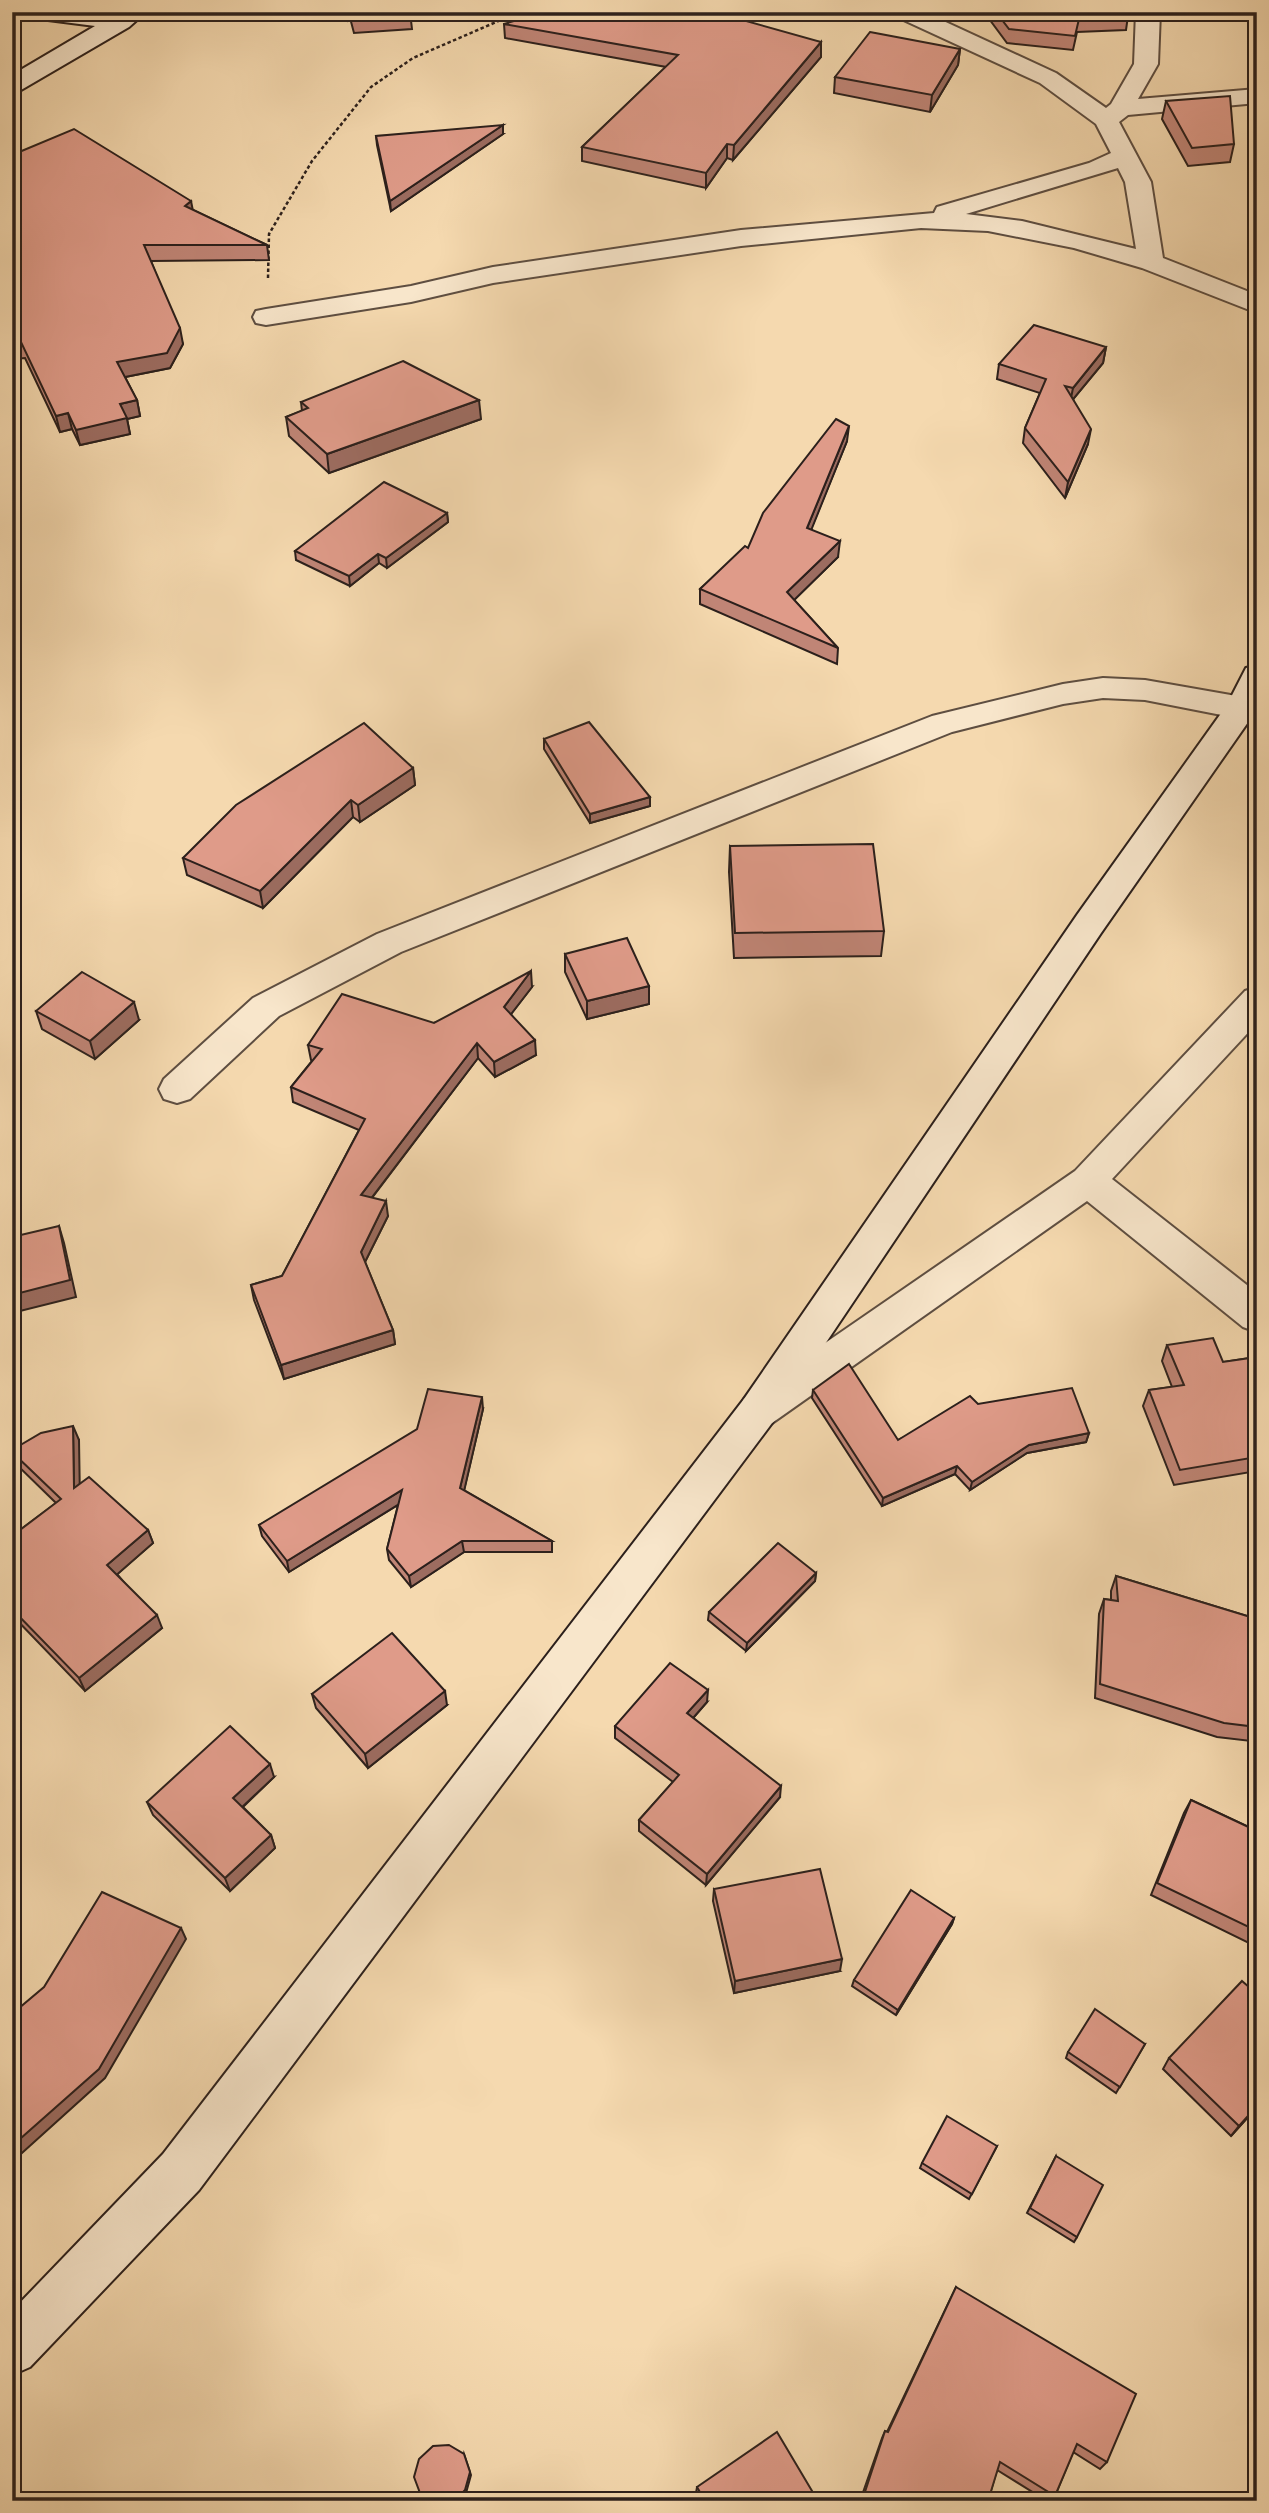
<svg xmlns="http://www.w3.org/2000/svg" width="1269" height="2513" viewBox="0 0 1269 2513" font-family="'Sorts Mill Goudy',serif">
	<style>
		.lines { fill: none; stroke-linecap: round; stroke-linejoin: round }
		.street-casing { stroke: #5e4e41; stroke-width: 4 }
		.secondary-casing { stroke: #2c201c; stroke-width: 4 }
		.path { stroke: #2c201c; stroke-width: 2.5; stroke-dasharray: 3.5 2.5; stroke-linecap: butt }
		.street { fill: #f8e6cb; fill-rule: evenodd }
		.secondary { fill: #f8e6cb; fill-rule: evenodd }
		.wall { fill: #c08576; stroke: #2c201c; stroke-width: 2 }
		.shaded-wall { fill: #9c6c60; stroke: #2c201c; stroke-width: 2 }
		.building { fill: #df9b89; stroke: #2c201c; stroke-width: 2 }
	</style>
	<rect width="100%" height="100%" fill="#f5d9af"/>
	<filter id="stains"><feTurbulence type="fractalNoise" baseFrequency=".00286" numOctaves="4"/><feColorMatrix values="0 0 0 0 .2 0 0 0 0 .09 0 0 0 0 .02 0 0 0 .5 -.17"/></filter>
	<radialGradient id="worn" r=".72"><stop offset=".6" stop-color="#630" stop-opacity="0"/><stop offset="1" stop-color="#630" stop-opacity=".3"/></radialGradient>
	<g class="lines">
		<defs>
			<g id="street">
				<path d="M894,12H924L1056,73L1106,108L1111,104L1134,64L1136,12H1160L1158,64L1138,99L1257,89V103L1128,115L1119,122L1151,182L1163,258L1257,295V313L1142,268L1074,248L988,231L921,228L741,246L493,283L411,302L266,325L256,323L253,317L256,311L266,309L411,286L493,267L741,230L934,213L937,207L1089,163L1111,153L1096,124L1040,83L897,17ZM1118,168L1125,182L1136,249L1022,221L966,214Z"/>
				<polygon points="1103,678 1145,680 1242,697 1253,701 1257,710 1253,715 1242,719 1145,700 1103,698 1063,704 952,732 401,952 279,1016 190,1099 177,1103 164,1099 159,1089 164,1079 253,998 377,934 932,716 1063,684"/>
				<polygon points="1257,987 1257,1023 1112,1179 1257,1293 1257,1332 1243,1327 1087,1201 772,1423 758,1428 744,1423 738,1411 744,1399 1075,1171 1245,991"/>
			</g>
			<g id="secondary">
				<polygon points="29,12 146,12 129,27 21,90 12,92 12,75 95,26 40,19 32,17"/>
				<polygon points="1257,665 1257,710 1253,715 1101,933 772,1423 199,2190 30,2367 12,2375 12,2311 163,2154 744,1399 1077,915 1227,705 1246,668"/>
			</g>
		</defs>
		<use href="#street" class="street-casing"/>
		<use href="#secondary" class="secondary-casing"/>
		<polyline class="path" points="268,278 269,234 312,161 371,87 413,58 510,16 527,12"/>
		<use href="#street" class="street"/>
		<use href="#secondary" class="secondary"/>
	</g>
	<g class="wall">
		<polygon points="343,12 410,12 412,29 354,33 349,14 347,20"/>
		<polygon points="984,12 1126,12 1128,16 1126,30 1077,32 1073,50 1007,43"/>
		<polygon points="504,24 821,42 821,57 733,160 727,158 706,188 582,161 582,147 666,67 505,38"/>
		<polygon points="960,49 958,65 930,112 834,93 835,77"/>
		<polygon points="1166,101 1234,144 1230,162 1188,166 1162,119"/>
		<polygon points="503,134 391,211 377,145 376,136"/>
		<polygon points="12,155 193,210 267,245 269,260 151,261 183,344 170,368 125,377 137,400 140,416 127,419 130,434 80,445 72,429 60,432 25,358 14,359 12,353"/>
		<polygon points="1106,347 1103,363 1073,399 1088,444 1065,498 1023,443 1025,428 1040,393 997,379 999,364"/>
		<polygon points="301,402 481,419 329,473 289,436 286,417 302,411"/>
		<polygon points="847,441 811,529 838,557 794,600 838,648 837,664 700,604 700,589 748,548"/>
		<polygon points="447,513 448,522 387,568 379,563 350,586 296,560 295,551"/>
		<polygon points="544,739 650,797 650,806 590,823 544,749"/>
		<polygon points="413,768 415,785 360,822 353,817 263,908 187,875 183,858"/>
		<polygon points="730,846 884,931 881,956 734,958 729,872"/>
		<polygon points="565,954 649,986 649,1004 587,1019 565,972"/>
		<polygon points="532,987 511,1014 536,1055 495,1077 478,1058 372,1198 388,1216 365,1262 393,1330 395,1344 284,1379 254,1300 251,1285 282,1276 359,1130 293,1102 291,1087 312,1061 311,1060 308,1045 434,1023"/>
		<polygon points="36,1011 139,1020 95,1059 42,1029"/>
		<polygon points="1167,1345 1223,1362 1257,1357 1257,1471 1174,1485 1143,1406 1149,1390 1172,1387 1162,1361"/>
		<polygon points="813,1390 898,1440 978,1404 1089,1433 1086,1442 1027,1453 970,1490 955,1474 882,1506 812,1398"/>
		<polygon points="483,1409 464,1490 552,1541 552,1552 464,1552 411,1587 389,1560 387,1549 398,1505 289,1572 262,1536 259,1525"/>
		<polygon points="79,1440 79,1485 148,1530 153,1543 117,1574 162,1628 85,1691 12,1615 12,1536 56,1503 17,1465 12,1454 12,1450"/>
		<polygon points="816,1573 815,1581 746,1651 708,1620 709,1612"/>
		<polygon points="1116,1576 1257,1619 1257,1730 1251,1741 1217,1737 1095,1698 1099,1614 1104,1599 1111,1600 1111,1591"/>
		<polygon points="312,1694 447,1705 368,1768 316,1708"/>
		<polygon points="707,1702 693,1718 780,1797 706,1885 639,1831 639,1820 673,1782 615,1738 615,1726"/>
		<polygon points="274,1777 243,1807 271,1835 275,1848 230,1891 153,1815 147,1802"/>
		<polygon points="1191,1800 1257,1831 1257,1947 1151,1895 1184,1813"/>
		<polygon points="714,1889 840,1971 734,1993 713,1901"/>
		<polygon points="954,1918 952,1924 896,2015 852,1986 854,1980"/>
		<polygon points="1145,2044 1116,2093 1066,2058 1068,2052"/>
		<polygon points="1169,2058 1257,2107 1231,2136 1163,2069"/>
		<polygon points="997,2146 969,2199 920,2168 922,2163"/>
		<polygon points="1056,2156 1077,2237 1074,2242 1027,2213"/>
		<polygon points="956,2287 1107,2462 1100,2469 1073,2452 1055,2496 1050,2501 1047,2501 997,2470 988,2501 860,2501 882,2438 885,2431 887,2432"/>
		<polygon points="697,2487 818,2501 701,2501 696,2493"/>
	</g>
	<g class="shaded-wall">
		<polygon points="821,42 821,57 733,160 734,145"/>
		<polygon points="960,49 958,65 930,112 932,95"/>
		<polygon points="503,125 503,134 391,211 390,201"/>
		<polygon points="727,144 727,158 706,188 706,173"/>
		<polygon points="191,201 194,216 185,206"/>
		<polygon points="180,328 183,344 170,368 120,378 117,362"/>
		<polygon points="1106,347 1103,363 1070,403 1073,388"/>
		<polygon points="137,400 140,416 127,419 130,434 80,445 76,430 120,404"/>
		<polygon points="479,400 481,419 329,473 327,454"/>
		<polygon points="68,413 72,429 60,432 56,416"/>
		<polygon points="849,426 847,441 806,543 807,528"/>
		<polygon points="1091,429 1088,444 1065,498 1068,482"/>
		<polygon points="447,513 448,522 387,568 386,558"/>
		<polygon points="840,541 838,557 786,608 787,592"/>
		<polygon points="378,554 379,563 350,586 349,576"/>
		<polygon points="413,768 415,785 360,822 358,805"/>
		<polygon points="650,797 650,806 590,823 590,814"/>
		<polygon points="351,800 353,817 263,908 260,891"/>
		<polygon points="531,971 532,987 505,1022 504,1007"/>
		<polygon points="649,986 649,1004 587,1019 587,1001"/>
		<polygon points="134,1002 139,1020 95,1059 90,1041"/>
		<polygon points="535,1040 536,1055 495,1077 494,1062"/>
		<polygon points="477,1043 478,1058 363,1209 361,1195"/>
		<polygon points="386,1201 388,1216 363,1266 361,1252"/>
		<polygon points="59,1226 64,1243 76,1297 12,1313 12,1295"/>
		<polygon points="393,1330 395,1344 284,1379 281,1365"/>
		<polygon points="482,1397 483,1409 462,1500 460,1488"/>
		<polygon points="73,1426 79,1440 80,1502 74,1488"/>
		<polygon points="1089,1433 1086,1442 1027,1453 970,1490 972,1482 1029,1445"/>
		<polygon points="957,1466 955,1474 882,1506 883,1498"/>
		<polygon points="402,1490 404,1501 289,1572 287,1561"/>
		<polygon points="148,1530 153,1543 113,1578 107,1565"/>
		<polygon points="462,1541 464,1552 411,1587 409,1576"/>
		<polygon points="816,1573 815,1581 746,1651 747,1643"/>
		<polygon points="157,1615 162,1628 85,1691 79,1678"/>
		<polygon points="708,1690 707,1702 687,1725 687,1713"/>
		<polygon points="445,1691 447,1705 368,1768 365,1754"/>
		<polygon points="270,1764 274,1777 238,1811 233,1798"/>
		<polygon points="781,1786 780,1797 706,1885 707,1874"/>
		<polygon points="271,1835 275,1848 230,1891 225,1878"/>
		<polygon points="954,1918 952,1924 896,2015 898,2010"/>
		<polygon points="181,1928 186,1939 105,2078 12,2162 12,2146"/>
		<polygon points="842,1959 840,1971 734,1993 735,1981"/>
		<polygon points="1257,2106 1257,2107 1231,2136 1239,2126"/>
		<polygon points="12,2167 16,2177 12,2179"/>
		<polygon points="464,2454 471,2475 466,2493 459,2501 455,2501"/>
	</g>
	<g class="building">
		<polygon points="351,12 410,12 411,16 352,20"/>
		<polygon points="545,12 714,12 821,42 734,145 727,144 706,173 582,147 678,55 504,24"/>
		<polygon points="996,12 1126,12 1128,16 1079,19 1075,36 1009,29"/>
		<polygon points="870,32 960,49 932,95 835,77"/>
		<polygon points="1230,96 1234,144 1192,148 1166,101"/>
		<polygon points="503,125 390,201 376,136"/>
		<polygon points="74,129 191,201 185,206 267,245 144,245 180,328 167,353 117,362 137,400 120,404 127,418 76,430 68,413 56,416 21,342 12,343 12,155"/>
		<polygon points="1034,325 1106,347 1073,388 1065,386 1091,429 1068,482 1025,428 1046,379 999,364"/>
		<polygon points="403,361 479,400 327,454 286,417 308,408 301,402"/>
		<polygon points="836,419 849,426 807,528 840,541 787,592 838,648 700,589 745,546 748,548 763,513"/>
		<polygon points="384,482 447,513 386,558 378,554 349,576 295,551"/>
		<polygon points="589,722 650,797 590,814 544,739"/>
		<polygon points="364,723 413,768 358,805 351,800 260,891 183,858 236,805"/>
		<polygon points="873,844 884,931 735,933 730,846"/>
		<polygon points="627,938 649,986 587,1001 565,954"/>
		<polygon points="531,971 504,1007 535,1040 494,1062 477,1043 361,1195 386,1201 361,1252 393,1330 281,1365 251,1285 282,1276 365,1119 291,1087 322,1049 308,1045 342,994 434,1023"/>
		<polygon points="82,972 134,1002 90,1041 36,1011"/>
		<polygon points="59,1226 70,1280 12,1295 12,1237"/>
		<polygon points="1213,1338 1223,1362 1257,1357 1257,1457 1180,1470 1149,1390 1184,1385 1167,1345"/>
		<polygon points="849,1364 898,1440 970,1396 978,1404 1072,1388 1089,1433 1029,1445 972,1482 957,1466 883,1498 813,1390"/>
		<polygon points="428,1389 482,1397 460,1488 552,1541 462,1541 409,1576 387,1549 402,1490 287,1561 259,1525 417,1429"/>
		<polygon points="73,1426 74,1488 89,1477 148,1530 107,1565 157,1615 79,1678 12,1609 12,1536 61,1499 12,1452 12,1450 41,1433"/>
		<polygon points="778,1543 816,1573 747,1643 709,1612"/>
		<polygon points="1116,1576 1257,1619 1257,1727 1224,1723 1100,1684 1104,1599 1118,1601"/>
		<polygon points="392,1633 445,1691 365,1754 312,1694"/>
		<polygon points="670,1663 708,1690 687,1713 781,1786 707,1874 639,1820 679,1775 615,1726"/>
		<polygon points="230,1726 270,1764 233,1798 271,1835 225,1878 147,1802"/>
		<polygon points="1191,1800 1257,1831 1257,1931 1157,1883"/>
		<polygon points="820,1869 842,1959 735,1981 714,1889"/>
		<polygon points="911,1890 954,1918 898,2010 854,1980"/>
		<polygon points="102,1892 181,1928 99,2069 12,2146 12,2014 44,1987"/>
		<polygon points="1242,1981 1257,1994 1257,2106 1239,2126 1169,2058"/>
		<polygon points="1095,2009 1145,2044 1120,2087 1068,2052"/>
		<polygon points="947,2116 997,2146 972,2194 922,2163"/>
		<polygon points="1056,2156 1103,2185 1077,2237 1030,2208"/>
		<polygon points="956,2287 1136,2394 1107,2462 1077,2444 1055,2496 1000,2462 988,2501 862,2501 885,2431 888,2432"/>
		<polygon points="777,2432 818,2501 705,2501 697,2487"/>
		<polygon points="449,2445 464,2454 470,2472 465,2490 455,2501 423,2501 414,2477 419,2459 433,2446"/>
	</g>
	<rect width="1269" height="2513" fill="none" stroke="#f5d9af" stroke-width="42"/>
	<rect x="14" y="14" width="1241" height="2485" fill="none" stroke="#2c201c" stroke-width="3.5"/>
	<rect x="21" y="21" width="1227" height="2471" fill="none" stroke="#2c201c" stroke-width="2"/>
	<rect width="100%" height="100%" filter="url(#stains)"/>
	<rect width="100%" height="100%" fill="url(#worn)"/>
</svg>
